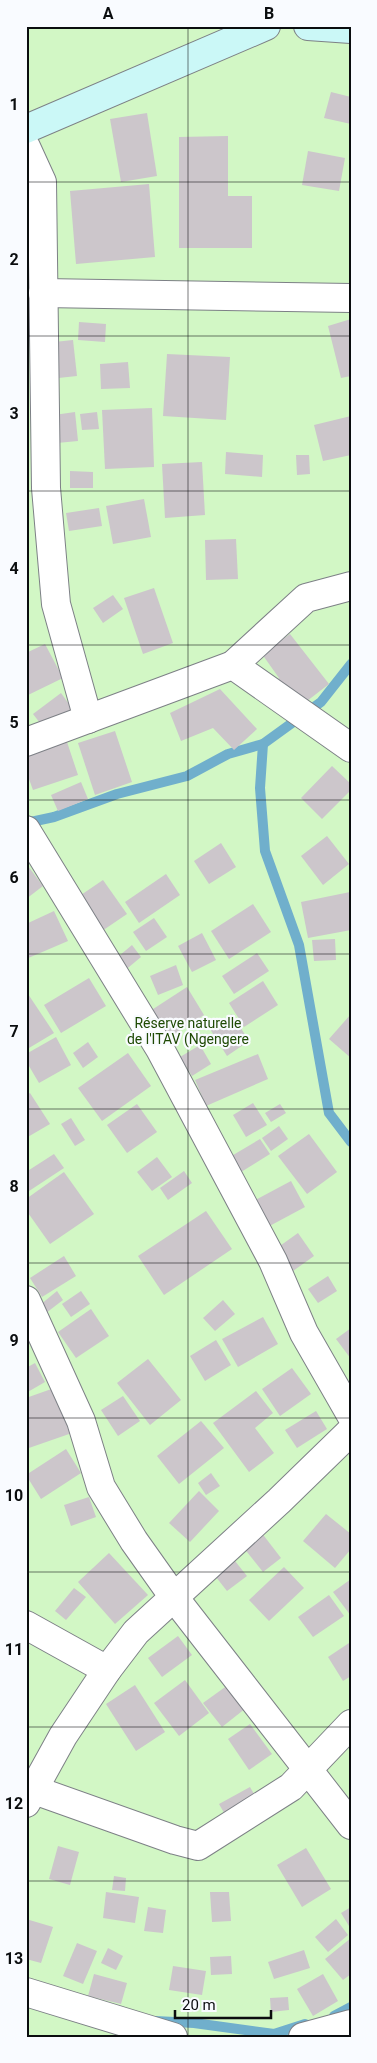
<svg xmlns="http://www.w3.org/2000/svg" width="377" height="2063" viewBox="0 0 377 2063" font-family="Roboto,sans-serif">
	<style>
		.green { fill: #d2f7c5 }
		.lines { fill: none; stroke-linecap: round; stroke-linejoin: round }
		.stream { stroke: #70afcc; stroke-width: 10 }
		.building { fill: #ccc6cb }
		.street-casing { stroke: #7d8086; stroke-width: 30 }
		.secondary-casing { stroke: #7d8086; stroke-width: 30 }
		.street { stroke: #fff; stroke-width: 28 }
		.secondary { stroke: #cbf8f7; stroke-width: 28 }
		.grid { fill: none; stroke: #0b0d0f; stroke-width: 1; stroke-opacity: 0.55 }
		.labels { text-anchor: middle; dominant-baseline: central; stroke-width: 4.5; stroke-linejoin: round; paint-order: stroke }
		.park-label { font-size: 14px; fill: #1f4a04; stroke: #f9fbff }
		.neatline { fill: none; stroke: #0b0d0f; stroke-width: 2 }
		.grid-label { font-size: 16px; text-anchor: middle; font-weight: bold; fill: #0b0d0f }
	</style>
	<rect width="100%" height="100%" fill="#f9fbff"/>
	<rect class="green" x="26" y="26" width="325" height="2011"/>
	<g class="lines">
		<g class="stream">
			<polyline points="263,744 260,788 265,851 299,945 329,1113 351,1142"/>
			<polyline points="26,823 54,817 117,794 187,776 228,754 263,744 321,702 351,664"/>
			<polyline points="334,2016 351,2007"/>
			<polyline points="155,2021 194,2023 274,2034 305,2024"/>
		</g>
	</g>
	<g class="building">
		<polygon points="331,92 351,97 351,124 324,118"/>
		<polygon points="147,113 157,176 121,182 110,119"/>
		<polygon points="228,136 228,196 252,196 252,248 179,248 179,137"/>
		<polygon points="308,151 345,158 339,191 302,185"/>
		<polygon points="149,184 155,257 76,264 70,191"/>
		<polygon points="26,236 32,298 26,298"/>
		<polygon points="351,319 351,376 341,378 328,326"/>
		<polygon points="79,322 106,324 105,342 78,340"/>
		<polygon points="73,340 77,376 49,379 45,343"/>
		<polygon points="167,354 230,357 226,420 163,416"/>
		<polygon points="128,362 130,388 101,389 100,364"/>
		<polygon points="152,408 154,467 105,469 102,410"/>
		<polygon points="75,412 78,441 57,443 54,415"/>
		<polygon points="97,412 99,429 82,430 80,414"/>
		<polygon points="351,416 351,455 323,461 314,425"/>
		<polygon points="226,452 263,455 262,477 225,474"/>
		<polygon points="296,455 309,455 310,474 297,475"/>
		<polygon points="202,462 205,515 165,518 162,464"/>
		<polygon points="70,471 93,472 93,488 70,488"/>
		<polygon points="144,499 151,537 113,544 106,506"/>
		<polygon points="99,508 102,526 69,531 66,513"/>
		<polygon points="236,539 238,579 206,580 205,540"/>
		<polygon points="154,588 173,643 143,654 124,598"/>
		<polygon points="113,595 123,609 103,623 93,608"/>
		<polygon points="290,634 329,684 298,708 277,680 279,678 262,654"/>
		<polygon points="45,644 63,678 26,696 26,653"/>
		<polygon points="220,689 257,729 234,750 213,728 181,741 170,713"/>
		<polygon points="61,693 74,711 47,732 33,714"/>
		<polygon points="115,731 132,782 95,795 78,743"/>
		<polygon points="67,742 78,775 33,790 26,771 26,756"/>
		<polygon points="332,766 351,784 351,790 322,819 301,798"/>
		<polygon points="81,782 88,799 58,811 51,795"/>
		<polygon points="327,836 349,864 323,885 301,856"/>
		<polygon points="221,843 236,867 209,884 194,861"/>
		<polygon points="28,866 43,886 26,899 26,868"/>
		<polygon points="166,874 180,895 139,923 125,902"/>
		<polygon points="103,880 127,914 102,931 78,897"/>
		<polygon points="350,892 351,930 308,938 301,902"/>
		<polygon points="253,904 271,932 229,959 211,931"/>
		<polygon points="54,911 68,941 26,959 26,924"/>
		<polygon points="154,918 167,937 146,951 133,932"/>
		<polygon points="202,933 216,960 192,972 178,946"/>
		<polygon points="335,939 336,960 314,961 312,940"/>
		<polygon points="132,945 141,957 123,972 113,961"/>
		<polygon points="257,953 269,971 234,994 222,976"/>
		<polygon points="176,965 183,985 158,995 150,976"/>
		<polygon points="89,978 106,1006 61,1033 44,1005"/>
		<polygon points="263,981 278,1005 244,1027 229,1003"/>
		<polygon points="187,987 204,1015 164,1041 147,1013"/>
		<polygon points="26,991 54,1033 29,1048 26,1044"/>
		<polygon points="232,1014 249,1041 227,1056 210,1029"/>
		<polygon points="351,1014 351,1058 329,1039"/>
		<polygon points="56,1037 71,1065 39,1083 26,1061 26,1054"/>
		<polygon points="88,1042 98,1057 83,1068 73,1053"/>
		<polygon points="200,1045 211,1064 192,1076 180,1057"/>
		<polygon points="128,1053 151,1086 102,1121 78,1088"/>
		<polygon points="258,1054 268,1079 206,1106 195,1080"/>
		<polygon points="30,1093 50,1124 26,1138 26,1095"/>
		<polygon points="253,1103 267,1125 246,1137 233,1115"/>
		<polygon points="137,1104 157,1132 127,1153 107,1125"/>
		<polygon points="280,1104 286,1113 271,1122 265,1113"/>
		<polygon points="71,1118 85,1140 75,1146 61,1124"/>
		<polygon points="279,1126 288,1139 271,1151 262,1138"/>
		<polygon points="309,1134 337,1172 307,1194 278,1156"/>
		<polygon points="260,1139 270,1154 233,1177 223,1161"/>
		<polygon points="54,1154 64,1168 26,1193 26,1172"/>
		<polygon points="157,1157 172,1177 152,1191 137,1172"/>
		<polygon points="184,1171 192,1183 168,1200 160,1188"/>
		<polygon points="64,1172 94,1214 50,1244 26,1210 26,1199"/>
		<polygon points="291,1181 305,1207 264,1229 250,1203"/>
		<polygon points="206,1211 232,1249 164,1295 138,1256"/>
		<polygon points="298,1233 314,1256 293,1271 277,1248"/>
		<polygon points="64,1256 76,1276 42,1297 30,1278"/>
		<polygon points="328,1276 337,1291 318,1303 308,1289"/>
		<polygon points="57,1291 63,1300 46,1313 40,1305"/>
		<polygon points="81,1291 90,1304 71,1317 62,1304"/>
		<polygon points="223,1300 235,1314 215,1331 203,1318"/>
		<polygon points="91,1309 109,1336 76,1358 58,1332"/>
		<polygon points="263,1317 278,1344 238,1367 222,1339"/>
		<polygon points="351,1328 351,1359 336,1339"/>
		<polygon points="216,1340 231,1365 205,1381 190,1356"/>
		<polygon points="148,1359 181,1400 150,1425 117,1383"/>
		<polygon points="35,1363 45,1382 26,1393 26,1368"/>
		<polygon points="292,1368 311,1394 280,1416 262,1389"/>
		<polygon points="57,1387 72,1433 26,1449 26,1398"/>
		<polygon points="256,1391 273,1413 255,1428 274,1453 249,1472 213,1423"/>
		<polygon points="123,1396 140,1421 118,1436 101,1410"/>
		<polygon points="316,1411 327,1429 297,1448 285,1430"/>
		<polygon points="201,1421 224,1448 179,1484 157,1456"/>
		<polygon points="66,1449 81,1473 41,1499 26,1475"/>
		<polygon points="211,1473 220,1486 206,1495 198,1483"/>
		<polygon points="199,1491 219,1511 190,1542 169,1523"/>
		<polygon points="89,1497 96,1517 71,1526 64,1505"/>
		<polygon points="326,1514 351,1534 351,1549 335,1568 303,1541"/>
		<polygon points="261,1532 281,1558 263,1572 243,1547"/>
		<polygon points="109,1553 148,1595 115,1624 78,1582"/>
		<polygon points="231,1556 247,1576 227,1591 212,1572"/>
		<polygon points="284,1567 304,1588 269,1621 249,1600"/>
		<polygon points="351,1579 351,1616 333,1592"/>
		<polygon points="74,1588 86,1597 66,1620 55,1611"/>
		<polygon points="329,1595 344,1616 313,1637 298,1617"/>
		<polygon points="178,1636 192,1655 162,1677 148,1658"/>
		<polygon points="349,1643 351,1676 343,1681 328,1657"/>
		<polygon points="185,1680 209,1713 179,1736 154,1703"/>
		<polygon points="135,1685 165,1732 136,1751 106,1704"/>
		<polygon points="228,1685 246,1708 222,1727 203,1703"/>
		<polygon points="250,1724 272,1754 249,1770 228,1739"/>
		<polygon points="250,1787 258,1801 227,1818 219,1804"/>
		<polygon points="58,1846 79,1852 70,1885 49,1879"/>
		<polygon points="306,1848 331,1889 302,1907 277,1865"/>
		<polygon points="114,1876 126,1878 125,1891 112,1890"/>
		<polygon points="106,1892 139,1897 135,1923 103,1918"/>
		<polygon points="210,1892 229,1892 231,1921 212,1922"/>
		<polygon points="148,1907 166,1910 163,1933 144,1931"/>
		<polygon points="351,1907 351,1925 349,1926 341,1913"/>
		<polygon points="26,1919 53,1927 41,1963 26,1959"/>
		<polygon points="336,1919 348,1935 328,1952 315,1937"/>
		<polygon points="351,1938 351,1974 343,1980 325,1959"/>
		<polygon points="77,1943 97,1951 83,1984 63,1976"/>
		<polygon points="108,1948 123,1956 116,1970 101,1963"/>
		<polygon points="304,1950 310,1968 274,1979 268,1962"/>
		<polygon points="231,1956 232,1974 211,1975 210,1957"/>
		<polygon points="173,1966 206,1971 202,1995 169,1990"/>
		<polygon points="94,1974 127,1983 121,2004 88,1996"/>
		<polygon points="323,1974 338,2001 313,2016 297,1989"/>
		<polygon points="288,1997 289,2010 271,2012 270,1998"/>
	</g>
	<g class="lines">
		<defs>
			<g id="street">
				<polyline points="26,147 42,182 46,488 56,604 88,719"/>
				<polyline points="43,293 351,298"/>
				<polyline points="233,665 306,598 351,586"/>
				<polyline points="26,742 233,665 351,748"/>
				<polyline points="26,830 160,1049 273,1261 304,1333 351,1415"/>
				<polyline points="26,1300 81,1421 101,1487 134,1541 173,1596 351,1825"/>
				<polyline points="26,1625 107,1670"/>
				<polyline points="26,1787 175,1840 198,1846 291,1787 351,1724"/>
				<polyline points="26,1803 63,1736 107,1670 136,1632 279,1501 351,1431"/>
				<polyline points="26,1992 173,2037"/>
				<polyline points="303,2037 351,2024"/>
			</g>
			<g id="secondary">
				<polyline points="308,26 351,29"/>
				<polyline points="26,129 266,26"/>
			</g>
		</defs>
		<use href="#street" class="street-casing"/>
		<use href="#secondary" class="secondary-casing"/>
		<use href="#street" class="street"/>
		<use href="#secondary" class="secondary"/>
	</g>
	<path class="grid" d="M188,26V2037M26,182H351M26,336H351M26,491H351M26,645H351M26,800H351M26,954H351M26,1109H351M26,1263H351M26,1418H351M26,1572H351M26,1727H351M26,1881H351"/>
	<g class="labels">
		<g class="park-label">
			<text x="188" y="1023">Réserve naturelle<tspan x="188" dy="16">de l'ITAV (Ngengere</tspan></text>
		</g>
	</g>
	<rect width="377" height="2063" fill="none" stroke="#f9fbff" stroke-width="55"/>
	<path d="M175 2010v8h96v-8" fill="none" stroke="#0b0d0f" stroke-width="2.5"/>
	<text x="182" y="2010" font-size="15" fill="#0b0d0f" stroke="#f9fbff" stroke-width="4" paint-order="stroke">20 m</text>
	<rect x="28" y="28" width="322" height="2008" class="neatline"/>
	<g class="grid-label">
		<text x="108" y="19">A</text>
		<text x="269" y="19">B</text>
		<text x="14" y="110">1</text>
		<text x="14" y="265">2</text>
		<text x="14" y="419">3</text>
		<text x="14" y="574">4</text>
		<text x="14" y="728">5</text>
		<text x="14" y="883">6</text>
		<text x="14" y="1037">7</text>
		<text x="14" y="1192">8</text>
		<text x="14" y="1346">9</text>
		<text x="14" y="1501">10</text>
		<text x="14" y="1655">11</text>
		<text x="14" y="1809">12</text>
		<text x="14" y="1964">13</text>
	</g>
</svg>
